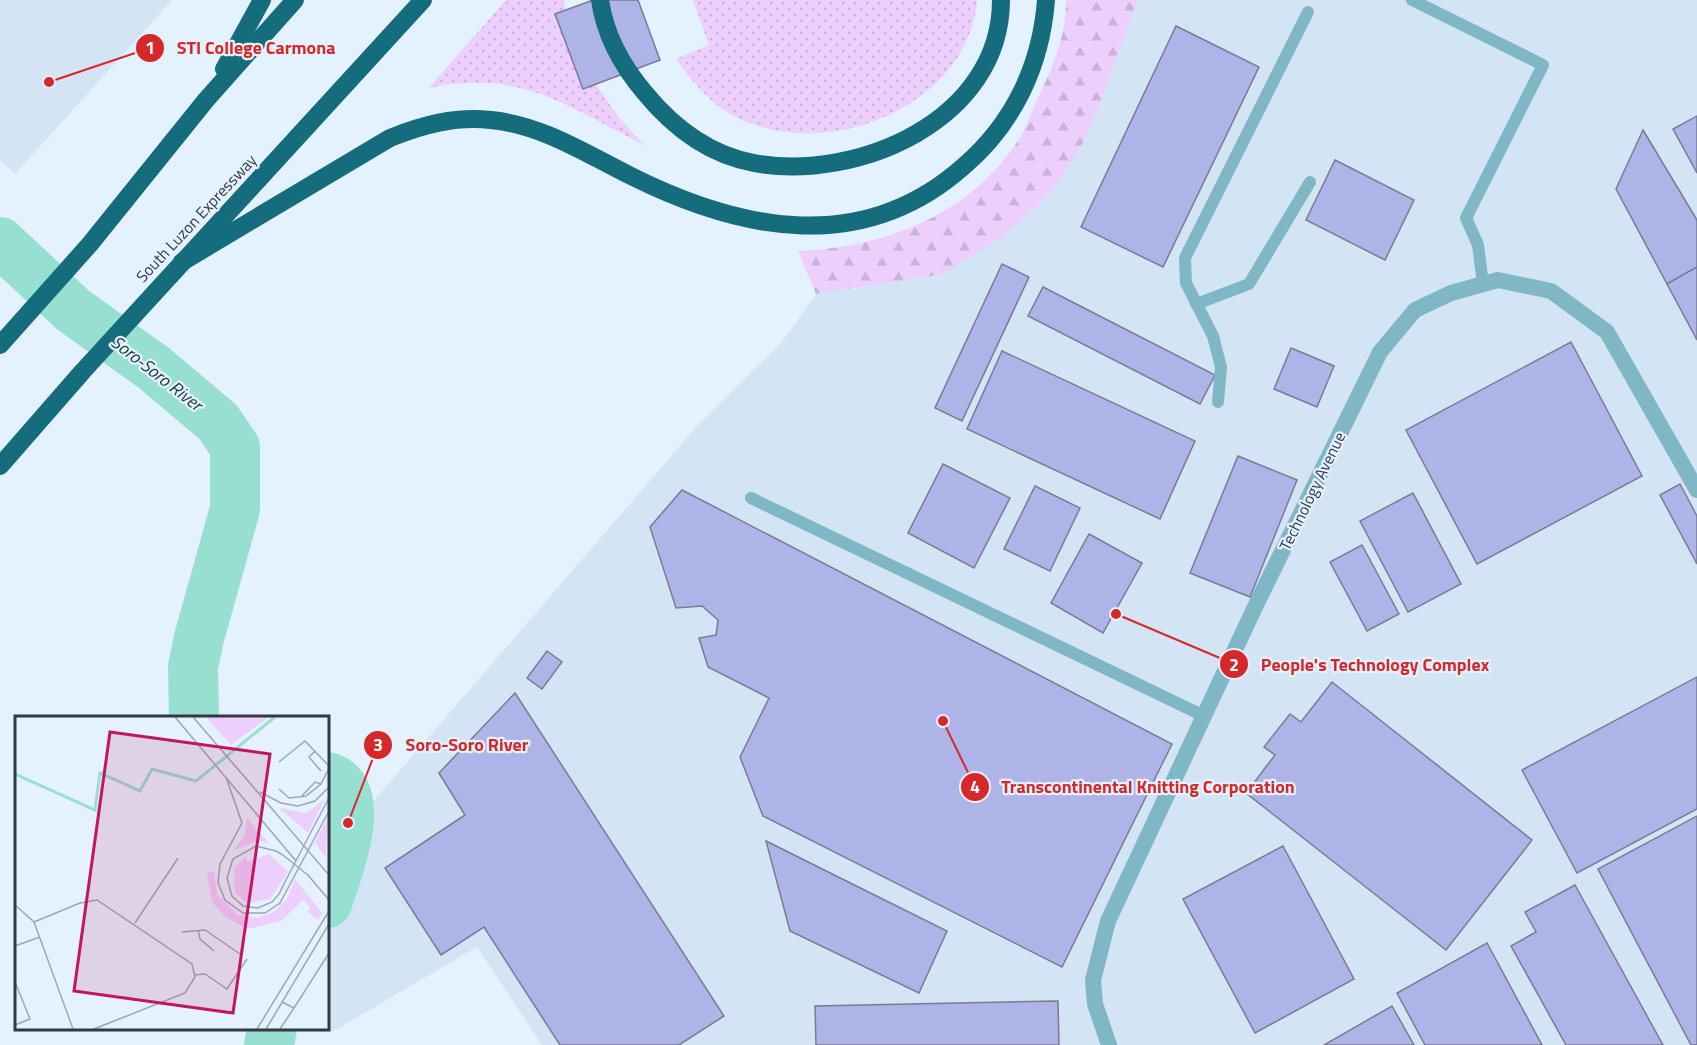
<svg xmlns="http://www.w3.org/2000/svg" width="1697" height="1045" viewBox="0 0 1697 1045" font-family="'Titillium Web',sans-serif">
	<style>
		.built { fill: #d3e4f4 }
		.grass { fill: url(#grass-dots) }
		.forest { fill: url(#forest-firs) }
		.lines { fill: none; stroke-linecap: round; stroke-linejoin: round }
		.river { stroke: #97dfd1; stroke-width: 50 }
		.building { fill: #afb4e8; stroke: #787b93; stroke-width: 1.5 }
		.service { stroke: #7fb7c4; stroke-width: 12 }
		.minor { stroke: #7fb7c4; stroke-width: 16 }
		.motorway { stroke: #146c7c; stroke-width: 18 }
		.labels { text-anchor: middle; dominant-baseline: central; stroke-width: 4.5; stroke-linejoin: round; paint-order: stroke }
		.street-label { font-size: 16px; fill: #313a42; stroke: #e4f1fe }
		.water-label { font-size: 18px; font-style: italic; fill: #183b35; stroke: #e4f1fe }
		.inset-river { fill: none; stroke: #97dfd1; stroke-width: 3 }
		.inset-road { fill: none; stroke: #9ca8b3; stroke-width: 1.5 }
		.view { fill: #c2185b; fill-opacity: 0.15; stroke: #c2185b; stroke-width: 3 }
		.inset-edge { fill: none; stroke: #313a42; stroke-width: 3 }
		.leader { fill: none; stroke: #d62828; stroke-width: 2 }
		.callout-dot { fill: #d62828; stroke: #e4f1fe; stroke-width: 2 }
		.mark-label { font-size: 18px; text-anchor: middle; font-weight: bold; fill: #fff }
		.callout-label { font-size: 18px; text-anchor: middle; font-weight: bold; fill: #d62828; stroke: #e4f1fe; stroke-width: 4.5; stroke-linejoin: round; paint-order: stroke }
	</style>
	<defs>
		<pattern id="grass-dots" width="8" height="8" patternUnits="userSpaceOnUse" patternTransform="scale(1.5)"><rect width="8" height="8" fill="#eccffd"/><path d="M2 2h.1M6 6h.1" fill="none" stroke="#cbb2da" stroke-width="1.8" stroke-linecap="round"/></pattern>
		<pattern id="forest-firs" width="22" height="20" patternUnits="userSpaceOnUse" patternTransform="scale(1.5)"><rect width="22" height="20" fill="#eccffd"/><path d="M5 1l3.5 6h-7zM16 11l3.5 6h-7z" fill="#cbb2da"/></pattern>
	</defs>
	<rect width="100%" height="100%" fill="#e4f1fe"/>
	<g class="built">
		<polygon points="0,0 172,0 15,174 0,160"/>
		<polygon points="1138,0 1697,0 1697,1045 542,1045 477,947 332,1032 326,1029 327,929 371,804 698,425 782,342 816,294 943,274 1020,222 1052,191 1094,119"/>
	</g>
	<g class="grass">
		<path d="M506,0H564C570,49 609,113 645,145C565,106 524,69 429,88Z"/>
		<path d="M693,0H977C969,103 835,159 747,122C715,110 695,85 676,59L709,45Z"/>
	</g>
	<path class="forest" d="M1066,0H1138L1094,119L1083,143L1052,191L1020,222L999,239L943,274L816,294L798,251C881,248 966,217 1015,145C1025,132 1030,115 1037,100C1053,67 1066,37 1066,0Z"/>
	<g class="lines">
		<g class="river">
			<polyline points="0,242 73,310 154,368 218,422 235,447 235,509 199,638 193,667 194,718"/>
			<path d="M327,777C372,789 336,875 327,903"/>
			<polyline points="269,1045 272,1028"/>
		</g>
	</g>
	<g class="building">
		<polygon points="593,0 638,0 660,60 583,89 555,14"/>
		<polygon points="1176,26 1259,67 1163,267 1081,227"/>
		<polygon points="1697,116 1697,173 1673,129"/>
		<polygon points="1643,130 1697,220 1697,267 1667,284 1616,189"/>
		<polygon points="1335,160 1414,200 1385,260 1306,220"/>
		<polygon points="1002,264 1029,277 962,421 935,408"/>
		<polygon points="1697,267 1697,340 1667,284"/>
		<polygon points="1043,287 1215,375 1200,404 1028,316"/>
		<polygon points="1571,342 1642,476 1477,564 1406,430"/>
		<polygon points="1291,348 1334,366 1317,407 1274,389"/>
		<polygon points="1002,351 1195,441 1160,519 967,429"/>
		<polygon points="1238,456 1297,480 1250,597 1190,573"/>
		<polygon points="943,464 1010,498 974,568 908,533"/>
		<polygon points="1680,484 1697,516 1697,564 1660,495"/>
		<polygon points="1035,486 1080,508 1050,571 1004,549"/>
		<polygon points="682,490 1172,744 1062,967 763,816 740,757 769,698 708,667 699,638 716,635 718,620 702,606 676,608 650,527"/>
		<polygon points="1413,493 1461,584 1408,612 1360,521"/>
		<polygon points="1089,534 1142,563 1103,633 1051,603"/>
		<polygon points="1362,545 1399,614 1367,631 1330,562"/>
		<polygon points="547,651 562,662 542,689 527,678"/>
		<polygon points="1697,677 1697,809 1577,873 1522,770"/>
		<polygon points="1332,682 1532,840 1446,950 1246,793 1275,755 1264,747 1290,714 1301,722"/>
		<polygon points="515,693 724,1016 679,1045 560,1045 484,927 441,955 385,868 465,815 439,773"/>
		<polygon points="1697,816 1697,1045 1691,1045 1598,869"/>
		<polygon points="766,841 947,931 919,993 790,931"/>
		<polygon points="1283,846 1354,979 1255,1033 1183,899"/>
		<polygon points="1575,885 1663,1045 1566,1045 1511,946 1536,932 1525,912"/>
		<polygon points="1487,943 1542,1045 1425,1045 1397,993"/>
		<polygon points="1058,1001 1059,1045 816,1045 815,1006"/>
		<polygon points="1392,1006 1414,1045 1324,1045"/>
	</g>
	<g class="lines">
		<g class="service">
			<polyline points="1412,0 1543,65 1466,218 1478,245 1483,284"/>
			<polyline points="1196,304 1249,284 1310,182"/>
			<polyline points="1218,402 1221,367 1213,336 1186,283 1185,258 1308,12"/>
			<polyline points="751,498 1204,716"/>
		</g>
		<polyline class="minor" points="1109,1045 1095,1004 1093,980 1108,921 1254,609 1380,352 1415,310 1451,293 1498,280 1551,291 1607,332 1697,490"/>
		<g class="motorway">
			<path d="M600,0C605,35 622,66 645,93C673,127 710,155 754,163C857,182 1001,120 1001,0"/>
			<polyline points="224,69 262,0"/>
			<path d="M182,262L390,138C422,125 455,116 491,120C543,125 588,155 633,177C744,232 864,255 964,166C1014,123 1041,65 1046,0"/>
			<polyline points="0,345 90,244 206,100 295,0"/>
			<polyline points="0,466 83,371 423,0"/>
		</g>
	</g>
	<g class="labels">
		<g class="street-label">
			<text transform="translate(196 218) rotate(-47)">South Luzon Expressway</text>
			<text transform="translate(1312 491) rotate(-64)">Technology Avenue</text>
		</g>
		<g class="water-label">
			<text transform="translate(157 373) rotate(38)">Soro-Soro River</text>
		</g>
	</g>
	<g transform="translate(15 716)">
		<rect width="314" height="314" fill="#e4f1fe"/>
		<path d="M191,1H254L216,29ZM310,83L293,117L264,92L291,97ZM313,101L311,130V142L300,126ZM232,102L254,127L242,125L219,134L230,118ZM254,138L273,156L255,183L232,187L220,176L219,152L231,140L233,146Z" fill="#eccffd"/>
		<path d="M199,155L202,178L223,199L243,202L259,196L272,183L280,163L307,197L303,204L293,196L295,191L288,184L266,205L233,213L210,201L197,186L192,157Z" fill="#eccffd"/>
		<path class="inset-river" d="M0,58L80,94L85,57L125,75L137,53L181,65L260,1"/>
		<path class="inset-road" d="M160,1L281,145M178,1L314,159M300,35L294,41L306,55M264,46L290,25L314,50M211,61L227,107L205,148L203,167L210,184L228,197H250L265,187L314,95M264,73L274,82L291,80L306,68L314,52M245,76L266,87L283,90L300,85L314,71M286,81L300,66L306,68M292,158L314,184M294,160L268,139L261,135L241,130L218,143L212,162L217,180L228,190L243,192L257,186L264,178L271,164L297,114L314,82M0,189L19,206L58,313M19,206L65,187L82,184L177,248L180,261L170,277L79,313M120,207L163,142M183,214L185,223L199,235M167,216L190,214L225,238M0,230L25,221M180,259L190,258L212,273L232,243M0,266L15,303L0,309M267,286L279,292L314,237M242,313L314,195M251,313L314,208M265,313L279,292"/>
		<path class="view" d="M95,16L255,38L218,297L59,275Z"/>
		<rect width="314" height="314" class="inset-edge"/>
	</g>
	<path class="leader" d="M49 82L150 48M1116 614L1234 664M348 823L378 745M943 721L975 787"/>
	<g class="callout-dot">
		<circle cx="49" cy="82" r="6"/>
		<circle cx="1116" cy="614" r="6"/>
		<circle cx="348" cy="823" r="6"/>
		<circle cx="943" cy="721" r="6"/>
		<circle cx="150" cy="48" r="15"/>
		<circle cx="1234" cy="664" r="15"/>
		<circle cx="378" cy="745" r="15"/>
		<circle cx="975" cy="787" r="15"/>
	</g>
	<g class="mark-label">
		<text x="150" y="54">1</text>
		<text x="1234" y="671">2</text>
		<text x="378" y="751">3</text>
		<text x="975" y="793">4</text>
	</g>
	<g class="callout-label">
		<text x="256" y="54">STI College Carmona</text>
		<text x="1375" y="671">People's Technology Complex</text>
		<text x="467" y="751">Soro-Soro River</text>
		<text x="1148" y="793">Transcontinental Knitting Corporation</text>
	</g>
</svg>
